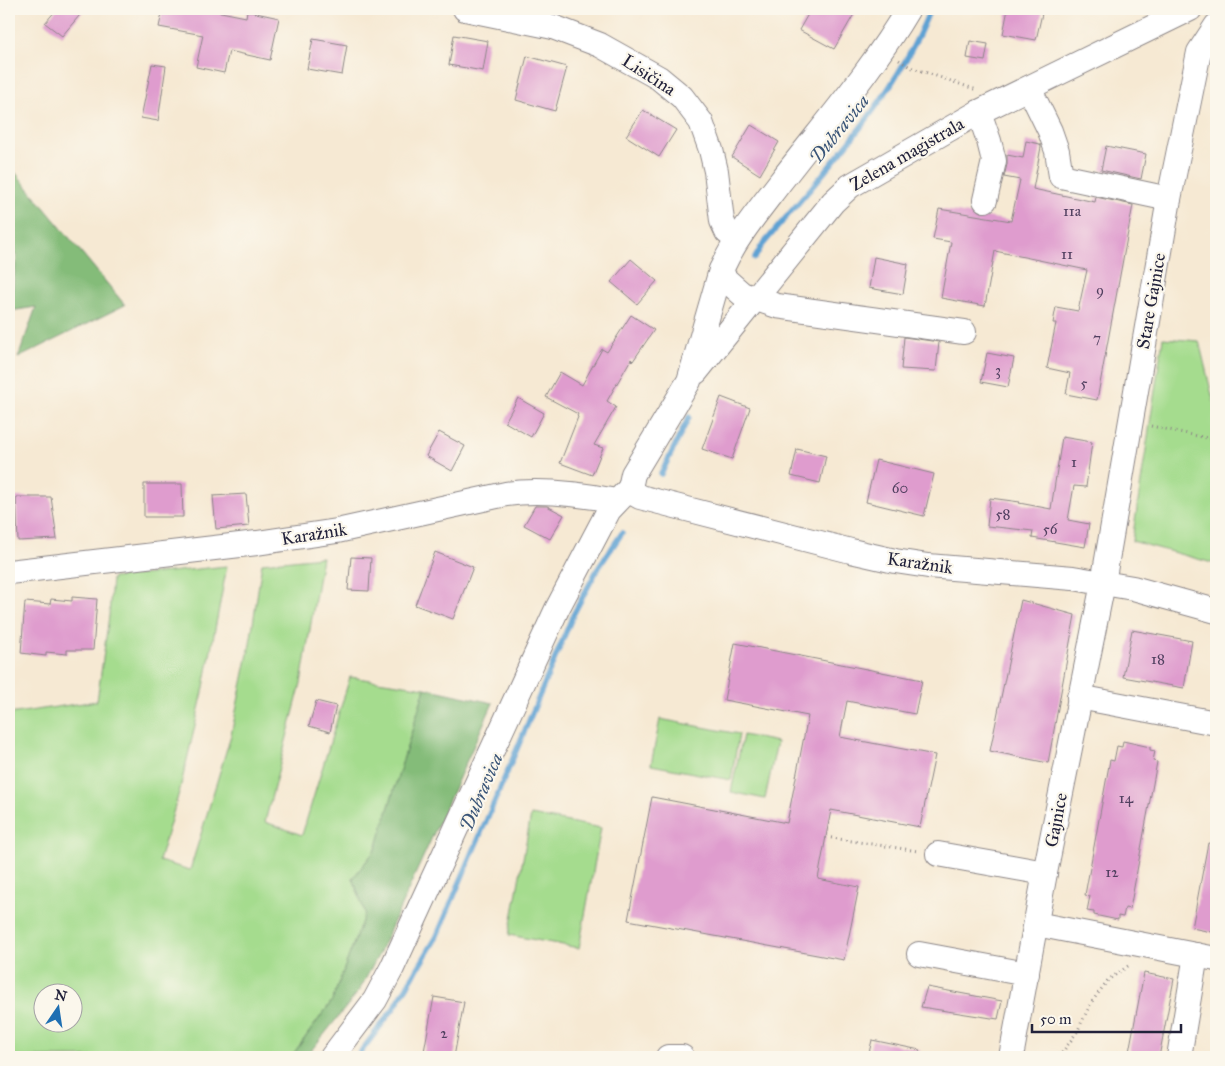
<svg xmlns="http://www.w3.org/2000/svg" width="1225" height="1066" viewBox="0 0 1225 1066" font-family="'IM FELL Great Primer',serif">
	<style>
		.green { fill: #a5dc8e; stroke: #647f64; fill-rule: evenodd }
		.forest { fill: #84bc79; stroke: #536f5a }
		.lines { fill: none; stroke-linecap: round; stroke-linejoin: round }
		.stream { stroke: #5fa2d3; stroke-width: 5.5 }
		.building { fill: #df9cce }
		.minor-casing { stroke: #8c8687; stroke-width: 26 }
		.path { stroke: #8c8687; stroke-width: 3; stroke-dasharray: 1 4; stroke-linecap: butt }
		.minor { stroke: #fff; stroke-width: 24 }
		.labels { text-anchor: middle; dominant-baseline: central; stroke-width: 4.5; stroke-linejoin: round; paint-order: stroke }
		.number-label { font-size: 15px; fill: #514060 }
		.street-label { font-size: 18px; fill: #22223b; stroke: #fbf7ec }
		.water-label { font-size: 19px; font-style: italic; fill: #3a5578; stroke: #fbf7ec }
	</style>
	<rect width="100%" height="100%" fill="#fbf7ec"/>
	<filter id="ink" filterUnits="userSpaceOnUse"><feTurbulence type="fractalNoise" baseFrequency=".02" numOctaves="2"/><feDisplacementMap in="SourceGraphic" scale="10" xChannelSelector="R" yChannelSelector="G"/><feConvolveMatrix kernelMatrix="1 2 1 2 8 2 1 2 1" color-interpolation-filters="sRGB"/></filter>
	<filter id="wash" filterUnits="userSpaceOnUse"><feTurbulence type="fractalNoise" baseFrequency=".0096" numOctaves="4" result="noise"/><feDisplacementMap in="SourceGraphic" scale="20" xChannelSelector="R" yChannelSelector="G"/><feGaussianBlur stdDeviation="1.12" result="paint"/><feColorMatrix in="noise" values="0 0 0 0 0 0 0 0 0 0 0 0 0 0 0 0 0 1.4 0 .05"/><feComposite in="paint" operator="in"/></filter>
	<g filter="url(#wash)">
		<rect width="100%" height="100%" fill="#f6e9d3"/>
		<g class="green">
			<polygon points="1163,338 1199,341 1216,412 1216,564 1132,541"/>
			<path d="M322,557L301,683L265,822L302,835L350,677L425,688L376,849L353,878L365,913L332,1001L291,1057H9V714L97,701L109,616L112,578L227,566L203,692L180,789L159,861L190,870L231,735L250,644L262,563ZM42,994H72V1024H42Z"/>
			<polygon points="660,719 739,734 731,780 651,765"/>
			<polygon points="743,735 777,742 765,799 731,792"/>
			<polygon points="531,815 601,828 579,948 509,935"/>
		</g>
		<g class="forest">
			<polygon points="9,165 125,305 18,358 36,307 10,311 17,254 9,258"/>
			<polygon points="425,688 493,703 380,952 359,991 306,1057 291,1057 332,1001 365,913 353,878 376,849"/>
		</g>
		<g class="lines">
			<g class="stream">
				<path d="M755,258L761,247C823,172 895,100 930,9"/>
				<polyline points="661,474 689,417"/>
				<polyline points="357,1057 394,1008 436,938 528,723 573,615 597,570 622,533"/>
			</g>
		</g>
		<g id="blocks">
			<g class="building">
				<polygon points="57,9 85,9 62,36 45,23"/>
				<polygon points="163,9 206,9 246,17 247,11 279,18 270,60 229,51 224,73 196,67 203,35 159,27"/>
				<polygon points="811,9 857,9 834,49 799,30"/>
				<polygon points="1008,9 1043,9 1036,40 1003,34"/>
				<polygon points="454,35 488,41 483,71 449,65"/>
				<polygon points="313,39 347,45 342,75 307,69"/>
				<polygon points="970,41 988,44 985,61 967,58"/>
				<polygon points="527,56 567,67 555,111 516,100"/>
				<polygon points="152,64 166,66 158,121 141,118"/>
				<polygon points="643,110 676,130 659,157 626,136"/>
				<polygon points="751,125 779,142 760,175 732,157"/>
				<polygon points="1026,141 1040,144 1041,147 1033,189 1095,202 1096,197 1133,205 1097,400 1066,394 1070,373 1047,368 1056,323 1053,323 1056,307 1078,311 1087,270 995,251 985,306 941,298 951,242 933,239 939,209 1011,221 1020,180 1004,177 1007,164 1007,155 1023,158"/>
				<polygon points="1106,146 1146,154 1141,179 1101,170"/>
				<polygon points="874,257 908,264 903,294 869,288"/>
				<polygon points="631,259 657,281 637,304 611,282"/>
				<polygon points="631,315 654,330 633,361 631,359 607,401 616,407 594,445 603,448 592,475 560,463 578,417 577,416 578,414 546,397 560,372 582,385 602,349 607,352"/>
				<polygon points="904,337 939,342 936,371 901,369"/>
				<polygon points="987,353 1014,358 1008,387 981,382"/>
				<polygon points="721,397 750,408 732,459 702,449"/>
				<polygon points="518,398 544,413 531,437 505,422"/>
				<polygon points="439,432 465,446 452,471 426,456"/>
				<polygon points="1062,437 1092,442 1086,487 1074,486 1068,520 1089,524 1085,547 1032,538 1033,531 987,526 990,498 1020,502 1019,503 1051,509"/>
				<polygon points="797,449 826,456 820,483 791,476"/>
				<polygon points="876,460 934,474 924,516 866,502"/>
				<polygon points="144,484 182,484 183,517 144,517"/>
				<polygon points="246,494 249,526 216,529 213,496"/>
				<polygon points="16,497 51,497 57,539 18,541"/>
				<polygon points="535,506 547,506 564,515 550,539 524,525"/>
				<polygon points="435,552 473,567 453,619 415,605"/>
				<polygon points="351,557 371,558 369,591 348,590"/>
				<polygon points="72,597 97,599 93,650 67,650 67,654 46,652 46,656 21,653 25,602 50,604 51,599 72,601"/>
				<polygon points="1021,600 1075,615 1048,763 990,751"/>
				<polygon points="1132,630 1192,641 1184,688 1123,677"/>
				<polygon points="735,643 922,680 915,714 847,701 840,737 935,755 920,827 831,810 818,879 859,887 844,960 628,920 652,797 787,823 808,716 724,700"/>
				<polygon points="316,701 336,706 330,732 309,726"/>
				<polygon points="1123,741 1150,747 1150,750 1155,751 1153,761 1157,762 1130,909 1125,908 1123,917 1118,916 1118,920 1094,915 1094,912 1087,911 1090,896 1085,895 1110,760 1114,761 1117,746 1122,747"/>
				<polygon points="1208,843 1216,844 1216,933 1192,928"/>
				<polygon points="1144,973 1174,979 1159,1057 1128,1057"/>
				<polygon points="927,987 1002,1001 998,1019 921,1007"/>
				<polygon points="434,997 464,1002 454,1057 423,1057"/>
				<polygon points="872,1040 920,1050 919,1057 868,1057"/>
			</g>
		</g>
	</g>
	<g filter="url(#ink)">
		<use href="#blocks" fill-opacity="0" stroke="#8c8687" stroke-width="1"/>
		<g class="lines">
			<defs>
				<g id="minor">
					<polyline points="465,9 553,27 600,45 659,78 682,97 701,122 711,150 716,171 722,221 727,232 737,240"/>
					<polyline points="1029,88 1050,131 1057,151 1061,176 1169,199"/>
					<polyline points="979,112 989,141 994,161 985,200"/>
					<polyline points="721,270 725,279 742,294 777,306 964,332"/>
					<polyline points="696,372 833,202 850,186 979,112 1190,9"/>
					<polyline points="630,488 633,493 640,497 851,551 895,561 928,566 1073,578 1133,588 1216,611"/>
					<path d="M9,572L257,543L337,531L506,494C542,489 580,494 616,501"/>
					<polyline points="1079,697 1216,723"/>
					<polyline points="938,854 1045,873"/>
					<polyline points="1036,924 1216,959"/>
					<polyline points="919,954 1027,974"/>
					<path d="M332,1057L375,1000L392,968L557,609L609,510L630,488L633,474L689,381L721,270C736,237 759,210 781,181C824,125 872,70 908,9"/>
					<polyline points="668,1057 682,1057"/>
					<polyline points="1011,1057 1045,873 1103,583 1169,199 1199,52 1216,26"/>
					<polyline points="1179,1057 1196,955"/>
				</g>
			</defs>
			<use href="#minor" class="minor-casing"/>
			<g class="path">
				<polyline points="899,60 910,67 977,90"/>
				<polyline points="1151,426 1216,440"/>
				<polyline points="826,837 918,851"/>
				<polyline points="1059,1057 1077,1032 1091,1003 1108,980 1131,964"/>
			</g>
			<use href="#minor" class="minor"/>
		</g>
	</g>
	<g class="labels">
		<g class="number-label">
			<text x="1072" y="211">11a</text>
			<text x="1067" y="254">11</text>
			<text x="1100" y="290">9</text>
			<text x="1097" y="338">7</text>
			<text x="998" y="370">3</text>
			<text x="1084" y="383">5</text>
			<text x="1074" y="462">1</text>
			<text x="900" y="488">60</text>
			<text x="1003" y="514">58</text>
			<text x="1050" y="529">56</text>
			<text x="1158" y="659">18</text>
			<text x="1126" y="798">14</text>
			<text x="1112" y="872">12</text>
			<text x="444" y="1033">2</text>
		</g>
		<g class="street-label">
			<text transform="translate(649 75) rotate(33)">Lisičina</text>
			<text transform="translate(907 154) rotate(-30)">Zelena magistrala</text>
			<text transform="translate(1151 301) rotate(-80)">Stare Gajnice</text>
			<text transform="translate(314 534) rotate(-9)">Karažnik</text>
			<text transform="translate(920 563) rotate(8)">Karažnik</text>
			<text transform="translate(1056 820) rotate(-79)">Gajnice</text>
		</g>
		<g class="water-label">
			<text transform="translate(839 129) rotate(-51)">Dubravica</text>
			<text transform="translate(481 792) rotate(-67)">Dubravica</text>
		</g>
	</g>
	<rect width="1225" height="1066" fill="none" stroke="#fbf7ec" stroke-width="30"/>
	<g transform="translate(58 1008) rotate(13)"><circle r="24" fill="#fbf7ec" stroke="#a4a2a5"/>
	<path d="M0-4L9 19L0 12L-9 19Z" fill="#1f6fb2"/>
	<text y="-8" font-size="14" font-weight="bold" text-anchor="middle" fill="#22223b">N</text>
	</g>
	<path d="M1032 1024v8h149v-8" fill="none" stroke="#22223b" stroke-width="2.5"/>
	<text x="1040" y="1024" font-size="15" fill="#22223b" stroke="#fbf7ec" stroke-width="4" paint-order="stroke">50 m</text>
</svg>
